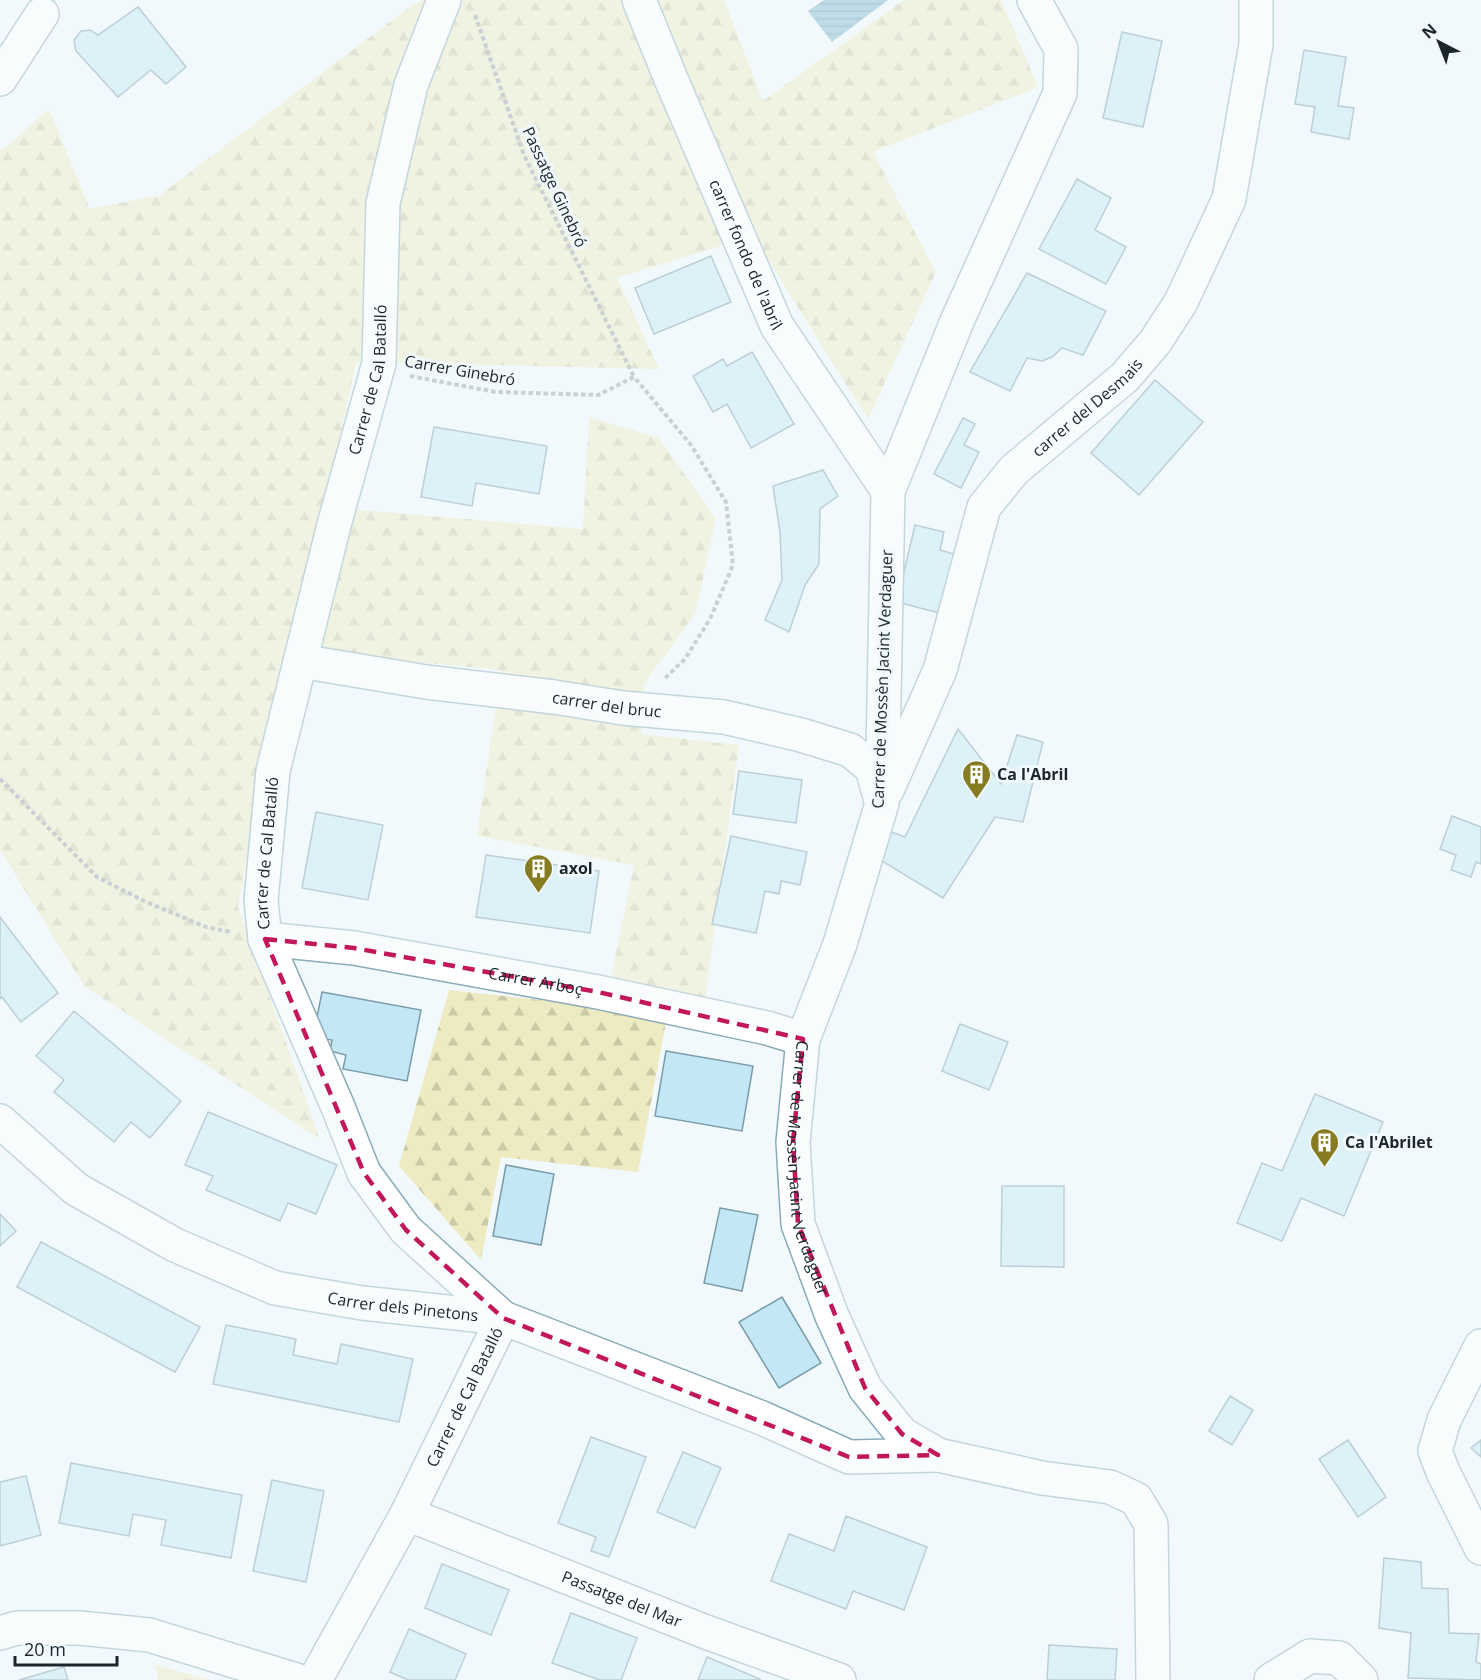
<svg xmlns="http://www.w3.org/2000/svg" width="1481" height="1680" viewBox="0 0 1481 1680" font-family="'Open Sans',sans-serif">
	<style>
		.forest { fill: url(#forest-firs) }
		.park { fill: url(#park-crowns) }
		.water { fill: url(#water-rules) }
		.building { fill: #c4e7f5; stroke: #7a9ca9; stroke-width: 1.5 }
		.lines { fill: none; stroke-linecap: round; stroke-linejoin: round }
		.minor-casing { stroke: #89abb9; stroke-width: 36 }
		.path { stroke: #97a0a4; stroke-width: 4; stroke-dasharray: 4.5 3; stroke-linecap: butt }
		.minor { stroke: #fff; stroke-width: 33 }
		.marked { fill: none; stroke: #c2185b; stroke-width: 4.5; stroke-dasharray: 12 8; stroke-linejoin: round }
		.labels { text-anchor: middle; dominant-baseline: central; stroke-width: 6; stroke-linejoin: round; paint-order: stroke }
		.street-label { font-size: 16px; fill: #19272c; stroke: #f2f9fc }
		.poi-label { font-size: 16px; font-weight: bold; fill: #19272c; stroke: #f2f9fc; text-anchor: start }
	</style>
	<defs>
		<pattern id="forest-firs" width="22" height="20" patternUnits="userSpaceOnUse" patternTransform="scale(1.5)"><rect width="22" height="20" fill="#eeeac1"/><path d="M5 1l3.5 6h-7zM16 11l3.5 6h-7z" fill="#ccc9a6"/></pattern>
		<pattern id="park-crowns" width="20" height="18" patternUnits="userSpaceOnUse" patternTransform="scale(1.5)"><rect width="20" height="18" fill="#eeeac1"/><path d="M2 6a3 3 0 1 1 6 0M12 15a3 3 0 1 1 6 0" fill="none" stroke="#ccc9a6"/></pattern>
		<pattern id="water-rules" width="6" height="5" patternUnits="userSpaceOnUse" patternTransform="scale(1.5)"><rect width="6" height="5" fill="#7cb8cf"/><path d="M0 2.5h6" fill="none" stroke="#6596a8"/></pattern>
	</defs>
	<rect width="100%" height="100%" fill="#f2f9fc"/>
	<polygon class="forest" points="423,0 724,0 763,101 904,0 1001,0 1038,87 873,152 936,272 868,419 753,236 617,278 659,369 356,362 325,507 583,529 589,417 659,438 716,519 695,614 644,684 641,734 739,745 705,1001 671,995 638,1172 501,1157 481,1260 399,1166 449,990 605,1007 634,865 477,836 501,670 285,650 238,906 320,1139 84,986 0,850 0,152 49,109 90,209 160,195 411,6"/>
	<polygon class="park" points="155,1665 211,1680 159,1680"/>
	<polygon class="water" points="824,0 888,0 832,42 808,11"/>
	<g class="building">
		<polygon points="138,7 186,67 166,84 151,70 118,97 76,51 74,40 81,31 90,30 98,35"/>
		<polygon points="1122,32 1162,41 1143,127 1103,118"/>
		<polygon points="1304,50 1346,57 1338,106 1354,108 1349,139 1311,132 1315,107 1295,104"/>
		<polygon points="1077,179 1111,198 1095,230 1126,247 1106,284 1039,249"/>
		<polygon points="711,256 731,302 654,334 635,288"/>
		<polygon points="1027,273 1106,311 1083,355 1062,348 1052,357 1042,361 1027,358 1010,391 970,372"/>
		<polygon points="752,352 794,424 751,448 727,404 713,412 693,376 723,359 727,366"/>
		<polygon points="1155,380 1203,422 1139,495 1091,453"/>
		<polygon points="963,418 975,424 964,445 979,452 961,488 934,474"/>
		<polygon points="434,427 547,446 539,494 476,483 472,506 421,497"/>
		<polygon points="823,470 838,496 820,509 819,564 805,585 789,632 765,620 782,580 780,532 773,486"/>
		<polygon points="915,525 944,532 940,550 957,555 943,614 897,602"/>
		<polygon points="958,729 1001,784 1017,735 1043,742 1023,822 995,817 943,898 880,860 886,830 905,837"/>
		<polygon points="739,771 802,780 796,823 733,814"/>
		<polygon points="316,812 383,825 368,900 302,888"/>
		<polygon points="1452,816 1481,827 1481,864 1476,862 1471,877 1451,870 1456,855 1440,849"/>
		<polygon points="731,836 807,852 800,885 781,881 779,894 765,891 756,933 712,924"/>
		<polygon points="486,855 599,871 590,933 476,917"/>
		<polygon points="0,917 58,993 21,1022 2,997 0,999"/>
		<polygon points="322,992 421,1010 407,1081 343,1069 346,1055 330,1051 332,1040 313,1037"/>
		<polygon points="74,1011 181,1101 150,1138 131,1122 114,1142 54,1092 64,1080 36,1056"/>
		<polygon points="960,1024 1008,1042 989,1090 942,1071"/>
		<polygon points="666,1051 753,1066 742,1131 655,1116"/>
		<polygon points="1315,1094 1383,1122 1344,1216 1301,1198 1282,1241 1237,1223 1262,1163 1282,1171"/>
		<polygon points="208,1112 337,1165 316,1214 288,1203 280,1221 206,1190 213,1176 185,1165"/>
		<polygon points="506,1165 554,1174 541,1245 493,1236"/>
		<polygon points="1002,1186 1064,1186 1064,1267 1001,1266"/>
		<polygon points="720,1208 758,1215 742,1291 704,1283"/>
		<polygon points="0,1214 16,1231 0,1246"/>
		<polygon points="41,1242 200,1327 175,1372 17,1287"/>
		<polygon points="782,1297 821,1363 779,1388 739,1322"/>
		<polygon points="226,1325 296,1339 293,1355 337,1364 341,1344 413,1359 399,1422 213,1384"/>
		<polygon points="1230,1396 1253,1410 1232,1445 1209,1431"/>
		<polygon points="591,1437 646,1457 609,1557 591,1551 596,1537 558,1523"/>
		<polygon points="1348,1440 1386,1497 1358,1517 1319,1459"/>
		<polygon points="1481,1440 1481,1457 1471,1448"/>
		<polygon points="683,1452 721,1468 695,1528 657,1512"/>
		<polygon points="71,1463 242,1495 231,1558 161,1545 166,1520 133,1514 129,1536 59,1523"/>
		<polygon points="26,1476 41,1535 0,1546 0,1482"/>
		<polygon points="272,1480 324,1491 306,1582 253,1571"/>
		<polygon points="846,1516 927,1547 904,1610 853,1591 846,1609 771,1581 789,1534 834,1551"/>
		<polygon points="1384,1558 1421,1562 1422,1588 1448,1589 1449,1633 1479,1634 1476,1662 1481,1664 1481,1680 1408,1678 1411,1633 1379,1628"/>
		<polygon points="442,1564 509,1590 491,1635 425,1608"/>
		<polygon points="571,1613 637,1638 621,1680 600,1680 552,1663"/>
		<polygon points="409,1629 466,1654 455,1680 408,1680 390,1672"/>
		<polygon points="1049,1645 1117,1649 1115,1680 1047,1680"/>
		<polygon points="707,1657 760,1679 760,1680 698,1680"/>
		<polygon points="64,1667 68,1680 19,1680"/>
	</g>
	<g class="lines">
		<defs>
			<g id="minor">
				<path id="s1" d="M639,0L671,79L777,326L888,491"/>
				<path id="s2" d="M1034,0L1061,49L1060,93L958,319L888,491L882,803L840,944L803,1039L793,1142L798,1224L832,1316L865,1388L902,1434L938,1455L1042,1478L1110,1487L1136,1499L1151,1524L1153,1680"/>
				<polyline points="0,79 42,14"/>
				<path id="s3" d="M300,661L426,682L554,697L623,708L724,717L801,735L850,750L872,768L880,797"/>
				<path id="s4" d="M887,790L940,670L984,507L1014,470L1125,377L1155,342L1181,302L1229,199L1256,44V0"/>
				<path id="s5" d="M265,939L354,948L598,992L767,1028L803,1039"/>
				<path id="s6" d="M0,1121L76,1189L175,1245L275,1288L362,1303L503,1318L762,1418L849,1457L938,1455"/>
				<polyline points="1481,1346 1444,1420 1435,1451 1443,1472 1481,1548"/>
				<path id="s7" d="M407,1514L706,1632L839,1680"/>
				<polyline points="0,1633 17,1628 80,1628 149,1635 296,1680"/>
				<path id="s8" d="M315,1680L407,1514L503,1318L406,1230L364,1173L338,1107L265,939L261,901L273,771L334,525L379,363L383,203L411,85L444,0"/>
				<polyline points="1271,1680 1310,1656 1339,1658 1361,1680"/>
			</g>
		</defs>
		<use href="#minor" class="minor-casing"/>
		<g class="path">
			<polyline points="475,15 524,155 634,377"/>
			<polyline points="410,376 496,392 598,395 634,377 691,445 726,502 733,565 710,619 685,659 664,679"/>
			<polyline points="0,779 97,877 144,901 206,927 231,932"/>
		</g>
		<use href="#minor" class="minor"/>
	</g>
	<path d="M0 0H1481V1680H0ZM265,939L354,948L598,992L803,1039L793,1142L798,1224L865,1388L902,1434L938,1455L849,1457L503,1318L406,1230L364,1173Z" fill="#f2f9fc" fill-opacity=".55" fill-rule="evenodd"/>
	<path class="marked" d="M265,939L354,948L598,992L803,1039L793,1142L798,1224L865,1388L902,1434L938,1455L849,1457L503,1318L406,1230L364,1173Z"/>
	<defs>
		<symbol id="building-pin" viewBox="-11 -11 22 30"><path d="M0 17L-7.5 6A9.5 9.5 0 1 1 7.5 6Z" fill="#867d23" stroke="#f2f9fc"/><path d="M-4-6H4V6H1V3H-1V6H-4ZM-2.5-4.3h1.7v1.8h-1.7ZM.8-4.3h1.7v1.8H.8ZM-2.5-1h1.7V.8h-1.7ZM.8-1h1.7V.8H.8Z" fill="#fff"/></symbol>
	</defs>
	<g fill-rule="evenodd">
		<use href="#building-pin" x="960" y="758" width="33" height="45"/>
		<use href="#building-pin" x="522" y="852" width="33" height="45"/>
		<use href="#building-pin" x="1308" y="1126" width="33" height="45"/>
	</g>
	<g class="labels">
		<g class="street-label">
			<text transform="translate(555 187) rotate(65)">Passatge Ginebró</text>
			<text stroke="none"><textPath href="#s1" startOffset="276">carrer fondo de l'abril</textPath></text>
			<text transform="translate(460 370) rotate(10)">Carrer Ginebró</text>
			<text stroke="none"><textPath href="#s8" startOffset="1436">Carrer de Cal Batalló</textPath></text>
			<text stroke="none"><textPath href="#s4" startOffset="444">carrer del Desmais</textPath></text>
			<text transform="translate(882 679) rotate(-88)">Carrer de Mossèn Jacint Verdaguer</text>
			<text stroke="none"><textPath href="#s3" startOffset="310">carrer del bruc</textPath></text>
			<text stroke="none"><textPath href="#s8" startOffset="950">Carrer de Cal Batalló</textPath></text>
			<text stroke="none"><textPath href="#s5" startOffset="274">Carrer Arboç</textPath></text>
			<text stroke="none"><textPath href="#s2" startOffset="1226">Carrer de Mossèn Jacint Verdaguer</textPath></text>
			<text stroke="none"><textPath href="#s6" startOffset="454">Carrer dels Pinetons</textPath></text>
			<text stroke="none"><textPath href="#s8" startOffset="320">Carrer de Cal Batalló</textPath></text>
			<text stroke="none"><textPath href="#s7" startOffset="231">Passatge del Mar</textPath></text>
		</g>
		<g class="poi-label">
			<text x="997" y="774">Ca l'Abril</text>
			<text x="559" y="868">axol</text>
			<text x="1345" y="1142">Ca l'Abrilet</text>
		</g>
	</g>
	<g transform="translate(1439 42) rotate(318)" stroke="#f2f9fc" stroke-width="4.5" paint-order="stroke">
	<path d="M0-4.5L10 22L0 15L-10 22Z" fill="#19272c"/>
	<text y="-9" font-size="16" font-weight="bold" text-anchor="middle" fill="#19272c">N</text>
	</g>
	<path d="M15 1656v9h102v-9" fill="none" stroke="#19272c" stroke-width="3"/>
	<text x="24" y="1656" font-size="18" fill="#19272c" stroke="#f2f9fc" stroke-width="4.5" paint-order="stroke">20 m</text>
</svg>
